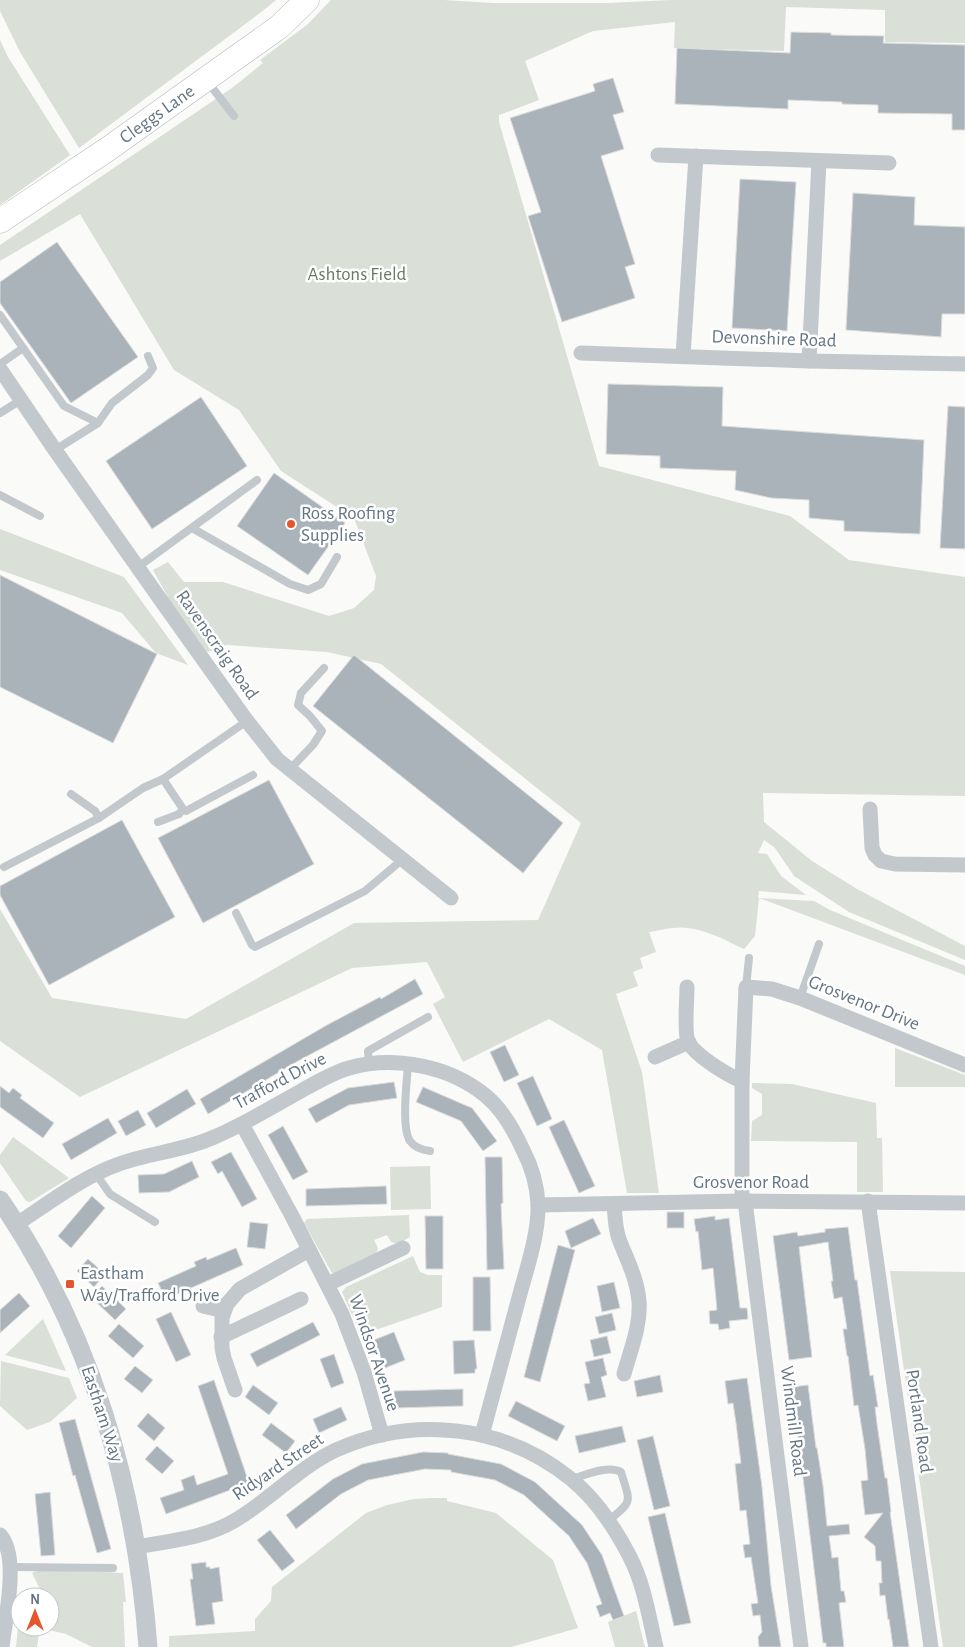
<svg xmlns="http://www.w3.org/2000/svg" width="965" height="1647" viewBox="0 0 965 1647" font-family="'Alegreya Sans',sans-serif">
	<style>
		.green { fill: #dadfd7 }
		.building { fill: #aab3b9; stroke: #dcdcda }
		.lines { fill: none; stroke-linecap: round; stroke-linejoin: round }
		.primary-casing { stroke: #b5babe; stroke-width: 25 }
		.service { stroke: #c3c8cc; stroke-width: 8 }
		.minor { stroke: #c3c8cc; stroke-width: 15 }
		.tertiary { stroke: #c3c8cc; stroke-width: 19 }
		.primary { stroke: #fff; stroke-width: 24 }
		.poi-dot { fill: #e4572e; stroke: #fff; stroke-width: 2 }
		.labels { text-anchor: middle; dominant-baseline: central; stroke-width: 5; stroke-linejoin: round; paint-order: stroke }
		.street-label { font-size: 19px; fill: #657683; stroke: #fff }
		.park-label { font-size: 19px; fill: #687a64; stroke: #fff }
		.poi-label { font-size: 19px; fill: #657683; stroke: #fff; text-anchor: start }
	</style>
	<rect width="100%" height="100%" fill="#fafaf8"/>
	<g class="green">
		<polygon points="0,0 276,0 260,13 79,148 20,52 0,11"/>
		<path d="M331,0H444L493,3H608L671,0H965V43L885,42V10L786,7L784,51L674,48L675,22L593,31L525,61L539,100L499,115V122L599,466L790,516L849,560L965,577V796L763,793L764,822L812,861L857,889L965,946V960L849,912L794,876L775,848L764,840L758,853L767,854L781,876L806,895L759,891L758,898L814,901L830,910L965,966V975L759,898L755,936L744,949C727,941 707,930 688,928C675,926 661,930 649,932L656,952L640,958L643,968L633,972L638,986L616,994L642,1072L659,1193H627L602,1050L549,1019L463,1062L433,1004L445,997L427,962L352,968L80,1097L0,1041V909L52,998L186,1019L354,923L538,920L581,823L381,664L327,652L227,645L207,652L169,599L153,570L168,562L184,582H223L329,616L354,608L374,590L376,576L354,518L281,471L239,410L174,370L80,214L0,261V245L232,88L263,63L260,60L308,24Z"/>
		<polygon points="0,40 8,57 70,155 0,205"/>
		<polygon points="0,529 124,577 188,665 156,653 122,613 0,570"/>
		<polygon points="895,1048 965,1075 965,1087 895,1087"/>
		<polygon points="752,1083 792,1084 876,1103 877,1138 882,1138 883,1192 857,1192 857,1142 751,1141 752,1121 762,1115 762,1094 752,1088"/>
		<polygon points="13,1137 69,1178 30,1202 26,1201 0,1163 0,1155"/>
		<polygon points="430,1166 431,1209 391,1210 390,1167"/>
		<polygon points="409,1215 410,1237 398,1244 391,1242 387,1235 374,1240 378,1248 376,1254 336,1273 332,1273 304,1223 307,1219"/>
		<polygon points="413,1256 420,1272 428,1275 442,1275 442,1307 361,1335 342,1292 346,1287"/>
		<polygon points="890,1271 965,1272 965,1647 943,1647"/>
		<polygon points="43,1319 66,1371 5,1355"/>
		<polygon points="1,1361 69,1378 77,1398 50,1422 27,1430 0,1406"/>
		<polygon points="433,1498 447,1498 447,1501 496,1513 553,1560 578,1628 511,1647 169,1647 169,1636 255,1631 255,1619 271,1601 272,1587 366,1513 387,1505 414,1499"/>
		<polygon points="41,1569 123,1573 126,1602 123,1602 125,1647 92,1647 66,1634 49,1630 50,1597 44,1597 32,1573"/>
		<polygon points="20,1607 20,1627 40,1627 37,1647 16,1647"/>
		<polygon points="636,1611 645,1647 615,1647 608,1622"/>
	</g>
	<g class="building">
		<polygon points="791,32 831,33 831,35 884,36 883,43 965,45 965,130 952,130 952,114 878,113 878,105 842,104 842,102 788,100 788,109 675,104 677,48 790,53"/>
		<polygon points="613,78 624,112 613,115 624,149 601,156 635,264 625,267 635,298 562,322 528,216 541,212 510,118 595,91 593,84"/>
		<polygon points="740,179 796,182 787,331 732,328"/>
		<polygon points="853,193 915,197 914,225 965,227 965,314 942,314 941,337 846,330"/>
		<polygon points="57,242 138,357 71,403 0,303 0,282"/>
		<polygon points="608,384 723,387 722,426 924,440 920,534 844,531 844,521 809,518 809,500 771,498 735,490 736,471 660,468 660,456 606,454"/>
		<polygon points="201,397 247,466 152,529 106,461"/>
		<polygon points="948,406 965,407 965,549 940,548"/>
		<polygon points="274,473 345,523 308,575 237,526"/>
		<polygon points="0,575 157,654 113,743 0,687"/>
		<polygon points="354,655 563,823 523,873 313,706"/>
		<polygon points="269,780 314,864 203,923 158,838"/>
		<polygon points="122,820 175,917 49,985 0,895 0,886"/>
		<polygon points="415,979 423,994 298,1061 208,1114 200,1099 327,1025 380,997 381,999"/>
		<polygon points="505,1045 519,1075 504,1082 490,1052"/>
		<polygon points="533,1076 552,1119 537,1126 517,1083"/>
		<polygon points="394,1082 397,1098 349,1105 316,1123 308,1109 348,1088"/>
		<polygon points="0,1086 9,1093 13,1088 22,1095 20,1098 54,1123 43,1138 0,1107"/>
		<polygon points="423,1087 472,1108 497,1141 483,1151 461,1121 416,1102"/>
		<polygon points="187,1089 196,1104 156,1128 147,1113"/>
		<polygon points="138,1110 146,1125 126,1136 118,1121"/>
		<polygon points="108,1118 117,1133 71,1160 62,1144"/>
		<polygon points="564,1120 595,1186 579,1193 549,1127"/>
		<polygon points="283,1126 308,1172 293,1180 268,1135"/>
		<polygon points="231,1152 257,1199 242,1207 222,1171 218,1174 211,1162"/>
		<polygon points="485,1157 502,1157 503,1203 501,1204 504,1269 487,1270"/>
		<polygon points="192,1161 199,1177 169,1192 139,1193 138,1175 164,1174"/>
		<polygon points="386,1186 387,1204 306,1206 306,1189"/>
		<polygon points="92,1196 105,1208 71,1248 58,1236"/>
		<rect x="667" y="1212" width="17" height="16"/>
		<polygon points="425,1216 443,1216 443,1269 426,1269"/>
		<polygon points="715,1216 715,1220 729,1218 740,1308 747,1308 748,1319 729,1321 730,1328 719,1330 718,1324 710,1324 709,1311 717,1310 713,1268 702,1270 698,1231 696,1232 694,1219"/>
		<polygon points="593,1218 601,1234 571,1248 565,1231"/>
		<polygon points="250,1222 268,1224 265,1249 247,1247"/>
		<polygon points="848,1227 855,1280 857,1280 870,1376 873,1375 878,1407 875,1407 877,1424 885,1478 887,1478 891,1512 890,1512 909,1647 893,1647 889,1619 888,1620 885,1595 880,1596 879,1583 882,1583 881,1561 876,1561 875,1546 864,1537 883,1513 865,1515 861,1481 868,1480 865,1449 858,1405 854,1406 848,1356 847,1356 843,1329 847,1329 842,1297 834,1299 831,1281 833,1281 828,1242 799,1247 812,1357 789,1360 773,1236 797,1232 798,1236 825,1232 825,1229"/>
		<polygon points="558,1245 575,1250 540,1382 524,1377"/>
		<polygon points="236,1248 243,1265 166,1299 158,1283 196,1266 194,1262 206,1257 207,1260"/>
		<polygon points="88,1259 105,1274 94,1287 77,1271"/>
		<polygon points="473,1277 490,1277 491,1331 473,1331"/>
		<polygon points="614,1282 620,1308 602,1312 597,1286"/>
		<polygon points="102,1286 126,1309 115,1320 91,1297"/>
		<polygon points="19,1293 30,1306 0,1333 0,1310"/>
		<polygon points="171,1312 191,1355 176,1362 156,1319"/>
		<polygon points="612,1313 616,1330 599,1334 595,1317"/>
		<polygon points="313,1322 320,1335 257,1367 250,1354"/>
		<polygon points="119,1324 144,1346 133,1358 108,1336"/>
		<polygon points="394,1332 405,1360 385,1368 374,1340"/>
		<polygon points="607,1336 611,1353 594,1357 590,1340"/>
		<polygon points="474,1340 477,1369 475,1369 475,1373 454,1374 453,1341"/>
		<polygon points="334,1354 344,1383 331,1388 320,1359"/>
		<polygon points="603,1358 607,1375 601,1377 606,1397 588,1401 584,1384 590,1383 585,1362"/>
		<polygon points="135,1366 153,1380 142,1393 124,1379"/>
		<polygon points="660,1375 663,1392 637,1397 634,1381"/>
		<polygon points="747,1378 762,1487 771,1586 781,1647 759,1647 758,1637 762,1632 760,1615 753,1616 751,1604 758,1603 751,1557 745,1558 743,1545 750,1544 746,1510 740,1511 735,1464 741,1463 736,1423 733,1403 728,1404 725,1381"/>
		<polygon points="214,1380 249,1483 166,1514 160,1498 184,1490 181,1480 194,1475 197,1485 228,1474 198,1386"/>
		<polygon points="253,1385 278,1403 269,1415 245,1397"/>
		<polygon points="808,1385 816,1448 817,1448 823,1486 827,1526 849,1524 850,1534 829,1536 832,1558 838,1557 841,1591 844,1591 846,1602 839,1603 844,1647 826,1647 826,1643 823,1643 792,1387"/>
		<polygon points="463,1389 463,1406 394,1408 394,1391"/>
		<polygon points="516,1401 565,1426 557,1441 508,1416"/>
		<polygon points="341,1407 347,1420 319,1433 313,1419"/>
		<polygon points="148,1413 165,1428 154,1441 137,1426"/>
		<polygon points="75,1419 111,1549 97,1553 75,1475 73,1476 59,1423"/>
		<polygon points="271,1423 295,1441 286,1453 262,1435"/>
		<polygon points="622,1426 626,1442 579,1453 575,1436"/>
		<polygon points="653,1436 670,1506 654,1510 637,1440"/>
		<polygon points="157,1446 174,1461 162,1474 145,1459"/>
		<polygon points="423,1452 448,1453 448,1454 501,1464 535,1482 582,1525 602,1555 624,1616 613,1620 610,1613 600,1617 596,1606 602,1604 587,1563 569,1536 524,1495 495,1480 451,1472 451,1470 425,1469 368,1480 341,1494 296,1529 286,1515 333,1479 362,1464"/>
		<polygon points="50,1492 55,1555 41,1556 35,1494"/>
		<polygon points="665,1513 691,1623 674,1626 648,1517"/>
		<polygon points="270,1530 295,1561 282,1571 257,1540"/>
		<polygon points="206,1562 206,1567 210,1567 210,1569 219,1567 223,1601 212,1603 215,1624 196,1626 190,1579 193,1579 191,1564"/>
	</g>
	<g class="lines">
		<defs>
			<g id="primary">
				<path id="s1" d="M0,221L108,149L206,79L279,27L307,0"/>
			</g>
		</defs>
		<use href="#primary" class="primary-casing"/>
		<g class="service">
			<polyline points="207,81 234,116"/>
			<polyline points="0,315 64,406 98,423"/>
			<polyline points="0,364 23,348"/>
			<polyline points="0,413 21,400"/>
			<polyline points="55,450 98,423 112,403 148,375 153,368 148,356"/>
			<polyline points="0,495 40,516"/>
			<polyline points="192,528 290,584 308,590 321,584 337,557"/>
			<polyline points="138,567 257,480"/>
			<polyline points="290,769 313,745 322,731 310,716 298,705 301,693 324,668"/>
			<polyline points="163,779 183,809 186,811 253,775"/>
			<polyline points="71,794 95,811 99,818"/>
			<polyline points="158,822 179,814 183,809"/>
			<polyline points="4,867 99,818 143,788 163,779 247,721"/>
			<polyline points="236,913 252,945 255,947 365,891 403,859"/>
			<polyline points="746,987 749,958"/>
			<polyline points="800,998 819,944"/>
			<polyline points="369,1064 368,1051 428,1017"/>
			<path d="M408,1064C407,1081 401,1128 410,1141C415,1148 422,1150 430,1151"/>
			<polyline points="96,1174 110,1194 155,1222"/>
			<path d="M572,1479C586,1475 607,1465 621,1472C630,1503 634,1500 608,1521"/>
			<polyline points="11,1567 113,1568"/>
		</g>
		<g class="minor">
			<polyline points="658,155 889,163"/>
			<polyline points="581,353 809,361 965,364"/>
			<polyline points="683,356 696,156"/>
			<polyline points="809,361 819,161"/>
			<polyline points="0,369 55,450 165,606 247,721 277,759 451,898"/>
			<polyline points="870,809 872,848 875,855 881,861 895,864 965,865"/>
			<path d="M687,987C687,999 684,1032 688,1042C696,1056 727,1075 742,1081"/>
			<polyline points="655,1057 689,1042"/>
			<polyline points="242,1124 292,1216 342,1314 364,1372 382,1435"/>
			<polyline points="742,1201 742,1081 746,987 772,989 800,998 965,1065"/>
			<polyline points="745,1201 801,1647"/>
			<polyline points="868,1201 931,1647"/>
			<path d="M614,1204C615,1215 615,1228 619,1239C627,1260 637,1278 639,1301C641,1326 630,1351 624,1374"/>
			<polyline points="538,1205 742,1201 965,1203"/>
			<path d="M17,1224C49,1203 82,1177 119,1164C149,1153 182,1151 212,1138C243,1125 272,1107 301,1091C317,1082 332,1073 349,1068C394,1055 450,1066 486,1096C503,1110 514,1130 523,1150C532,1167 537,1184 538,1204C539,1231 528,1265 521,1290C508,1338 495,1387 482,1435"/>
			<polyline points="328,1284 403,1248"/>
			<polyline points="203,1306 224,1311"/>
			<polyline points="221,1337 301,1299"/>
			<polyline points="235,1390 224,1358 222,1348 222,1318 227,1304 240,1289 309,1250"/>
			<path d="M0,1535C20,1556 5,1619 2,1647"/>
			<path d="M136,1547C169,1541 205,1538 234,1521C270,1500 298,1468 336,1450C414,1415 505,1425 571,1479C596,1499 615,1528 630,1557C644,1584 649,1617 656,1647"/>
		</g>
		<path class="tertiary" d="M0,1200C91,1332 136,1488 148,1647"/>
		<use href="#primary" class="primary"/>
	</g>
	<g class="poi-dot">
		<circle cx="291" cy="524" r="5"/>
		<rect x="65" y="1279" width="10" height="10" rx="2.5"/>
	</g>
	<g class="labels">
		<g class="street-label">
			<text stroke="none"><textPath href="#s1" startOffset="190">Cleggs Lane</textPath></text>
			<text transform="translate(774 339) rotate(2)">Devonshire Road</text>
			<text transform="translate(217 645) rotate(55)">Ravenscraig Road</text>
			<text transform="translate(864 1003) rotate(22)">Grosvenor Drive</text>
			<text transform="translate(280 1081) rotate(-28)">Trafford Drive</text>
			<text x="751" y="1182">Grosvenor Road</text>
			<text transform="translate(374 1353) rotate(71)">Windsor Avenue</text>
			<text transform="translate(102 1414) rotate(72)">Eastham Way</text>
			<text transform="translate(793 1421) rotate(83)">Windmill Road</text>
			<text transform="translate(919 1421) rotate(82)">Portland Road</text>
			<text transform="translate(278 1467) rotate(-34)">Ridyard Street</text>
		</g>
		<g class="park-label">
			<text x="357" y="274">Ashtons Field</text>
		</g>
		<g class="poi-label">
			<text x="301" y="513">Ross Roofing<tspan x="301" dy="22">Supplies</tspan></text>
			<text x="80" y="1273">Eastham<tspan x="80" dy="22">Way/Trafford Drive</tspan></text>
		</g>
	</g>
	<g transform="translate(35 1612)"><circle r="24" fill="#ffffff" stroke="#c1c8cd"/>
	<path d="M0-4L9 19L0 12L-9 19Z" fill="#e4572e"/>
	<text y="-8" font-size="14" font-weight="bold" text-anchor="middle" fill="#657683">N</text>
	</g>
</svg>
